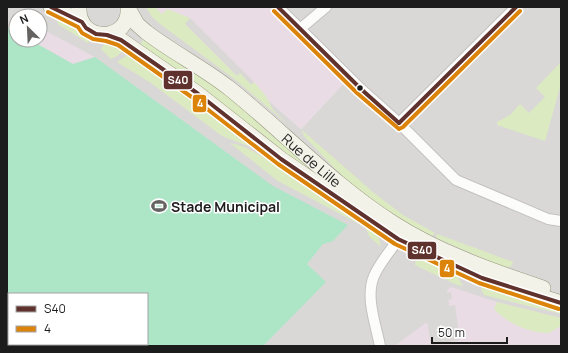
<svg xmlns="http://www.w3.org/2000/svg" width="568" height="353" viewBox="0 0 568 353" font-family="Manrope,sans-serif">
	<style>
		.residential { fill: #dad8d6; fill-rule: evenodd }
		.industrial { fill: #e9dce5 }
		.religious { fill: #d9d8d6 }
		.grass { fill: #dbeac0 }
		.pitch { fill: #ade5c7; fill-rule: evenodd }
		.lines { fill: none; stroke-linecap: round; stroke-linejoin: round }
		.minor-casing { stroke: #c3c2c0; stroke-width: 12 }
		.secondary-casing { stroke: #95947c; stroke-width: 16 }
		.minor { stroke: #fcfcfb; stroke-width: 10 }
		.secondary { stroke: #f3f2e8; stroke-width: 15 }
		.bus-1-casing { stroke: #fff; stroke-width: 7 }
		.bus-2-casing { stroke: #fff; stroke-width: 7 }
		.bus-1 { stroke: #60322d; stroke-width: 4 }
		.bus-2 { stroke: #db8409; stroke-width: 4 }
		.bus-dot { fill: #1c1c1c; stroke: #fff; stroke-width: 1.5 }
		.labels { text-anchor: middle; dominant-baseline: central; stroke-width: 3; stroke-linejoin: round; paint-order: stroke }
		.street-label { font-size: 14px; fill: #1c1c1c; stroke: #fff }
		.poi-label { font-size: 14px; font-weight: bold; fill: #1c1c1c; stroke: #fff; text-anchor: start }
		.line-badge { stroke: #fff; stroke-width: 1.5 }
		.badge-label { font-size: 11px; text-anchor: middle; font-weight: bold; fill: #fff }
	</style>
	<rect width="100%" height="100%" fill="#ebe8e4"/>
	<path class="residential" d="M7,7H149L251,85L301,129L345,82L269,7H561V346H7ZM16,16H40V40H16ZM9,294H147V344H9Z"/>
	<g class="industrial">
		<polygon points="149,7 269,7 345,82 301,129 251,85 237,76"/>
		<polygon points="40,28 95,57 73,64 30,40 40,40"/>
		<polygon points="451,287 497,302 561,318 561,346 394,346 427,322 431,345 460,340 455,305 449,306 448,300 452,299 451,292 447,293 447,290"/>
	</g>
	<g class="religious">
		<polygon points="190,18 254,82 251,85 240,74 237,76 184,23"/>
		<polygon points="530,224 556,232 543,270 517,261"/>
		<polygon points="395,265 447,290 449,306 394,346 388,346 379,306 378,282"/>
		<polygon points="329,279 341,290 286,346 263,346"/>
	</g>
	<g class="grass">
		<polygon points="146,7 155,7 162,14 167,9 190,18 185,24 237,76 240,73 251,85 254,82 266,96 273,110 292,128 237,81 160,24 152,17"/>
		<polygon points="59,15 71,20 91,38 88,43 59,25 57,21"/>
		<polygon points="146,37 197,68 316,171 312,176 137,48"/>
		<polygon points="107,40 125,49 117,56 111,59 101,49"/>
		<polygon points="132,52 162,72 265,155 253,148 222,136 151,83 117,62"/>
		<polygon points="561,62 561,84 545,141 497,125 497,122 510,115 520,104 529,113 545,97 536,88"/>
		<polygon points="302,130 373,192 403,215 435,233 432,236 406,224 371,199 343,177 304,136"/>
		<path d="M230,143C259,148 285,175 309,189C329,202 354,212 371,228C377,233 380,240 381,247L369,236L365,227L278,181Z"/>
		<polygon points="437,234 513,262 511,266 505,268 436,238"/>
		<polygon points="416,259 423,259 455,273 463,286 457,285 419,267 415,265"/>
		<polygon points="483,286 561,307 561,314 484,295 481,289"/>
		<path d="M497,302L561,318V326L549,333C529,333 507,323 494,309Z"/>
	</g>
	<path class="pitch" d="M7,27L16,32V40H30L73,64L95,57L273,186L348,225L333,241L323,244L307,264L326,282L263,346H7ZM9,294H147V344H9Z"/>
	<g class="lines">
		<defs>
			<g id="minor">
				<polyline points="278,7 361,89 399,123 456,180 548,219 561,221"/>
				<polyline points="300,29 326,7"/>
				<polyline points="399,123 516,7"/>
				<path d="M380,346C376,325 365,297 374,276C380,262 392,249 401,235"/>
			</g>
			<g id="secondary">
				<polyline points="51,7 82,22"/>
				<path d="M79,7C77,44 131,43 128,7"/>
				<path id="s1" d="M129,10L137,24L146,32C172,52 202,67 229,88C284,132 333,185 393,223C438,252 492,271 543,288"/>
				<polyline points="107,35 121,40 197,93 281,159 398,239 482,278 561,303"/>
			</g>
		</defs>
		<use href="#minor" class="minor-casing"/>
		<use href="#secondary" class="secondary-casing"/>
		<use href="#minor" class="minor"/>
		<use href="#secondary" class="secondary"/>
		<defs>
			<g id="bus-1">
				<polyline points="51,7 82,22 86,28 96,34 107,35 121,40 197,93 281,159 398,239 482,278 561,303"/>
				<polyline points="278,7 361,89 399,123"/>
				<polyline points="399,123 516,7"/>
			</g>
			<g id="bus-2">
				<polyline points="274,11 357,93 399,129 403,127 520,11"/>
				<polyline points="48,12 78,27 82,33 93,39 106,41 118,45 193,98 278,164 395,244 479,283 559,309"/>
			</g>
		</defs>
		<use href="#bus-1" class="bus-1-casing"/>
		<use href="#bus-2" class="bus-2-casing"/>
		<use href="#bus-1" class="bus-1"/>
		<use href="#bus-2" class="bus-2"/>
	</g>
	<defs>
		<symbol id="stadium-bare" viewBox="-9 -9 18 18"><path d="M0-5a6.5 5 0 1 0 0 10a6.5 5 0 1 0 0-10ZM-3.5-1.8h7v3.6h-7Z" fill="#646362" stroke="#fff" stroke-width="2.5" paint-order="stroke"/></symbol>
	</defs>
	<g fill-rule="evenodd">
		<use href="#stadium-bare" x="148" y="195" width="22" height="22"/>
	</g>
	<circle class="bus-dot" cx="360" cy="88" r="3.5"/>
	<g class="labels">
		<g class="street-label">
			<text stroke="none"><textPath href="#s1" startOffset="238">Rue de Lille</textPath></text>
		</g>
		<g class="poi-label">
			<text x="171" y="206">Stade Municipal</text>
		</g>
	</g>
	<g class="line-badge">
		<rect x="163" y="70" width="30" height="20" rx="4" fill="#60322d"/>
		<rect x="192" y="94" width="15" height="19" rx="4" fill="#db8409"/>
		<rect x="407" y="241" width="30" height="19" rx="4" fill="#60322d"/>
		<rect x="439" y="259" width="16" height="19" rx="4" fill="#db8409"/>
	</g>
	<g class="badge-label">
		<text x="178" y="84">S40</text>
		<text x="200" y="107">4</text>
		<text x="422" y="254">S40</text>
		<text x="447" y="272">4</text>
	</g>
	<rect width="568" height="353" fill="none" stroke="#1c1c1c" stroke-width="16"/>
	<rect x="8" y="293" width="140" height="52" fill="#ffffff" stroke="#a4a4a4"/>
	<rect x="16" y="306" width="20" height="6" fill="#60322d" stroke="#a4a4a4"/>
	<text x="44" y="313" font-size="12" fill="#1c1c1c">S40</text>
	<rect x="16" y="326" width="20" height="6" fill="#db8409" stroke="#a4a4a4"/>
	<text x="44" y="333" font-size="12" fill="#1c1c1c">4</text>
	<g transform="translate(28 28) rotate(336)"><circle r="19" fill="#ffffff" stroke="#a4a4a4"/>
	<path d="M0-3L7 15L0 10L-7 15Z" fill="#646362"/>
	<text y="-6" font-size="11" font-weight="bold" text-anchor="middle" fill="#1c1c1c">N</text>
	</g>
	<path d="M432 337v6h75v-6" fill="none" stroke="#1c1c1c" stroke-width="2"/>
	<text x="438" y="337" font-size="12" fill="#1c1c1c" stroke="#ffffff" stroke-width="3" paint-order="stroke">50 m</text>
</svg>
